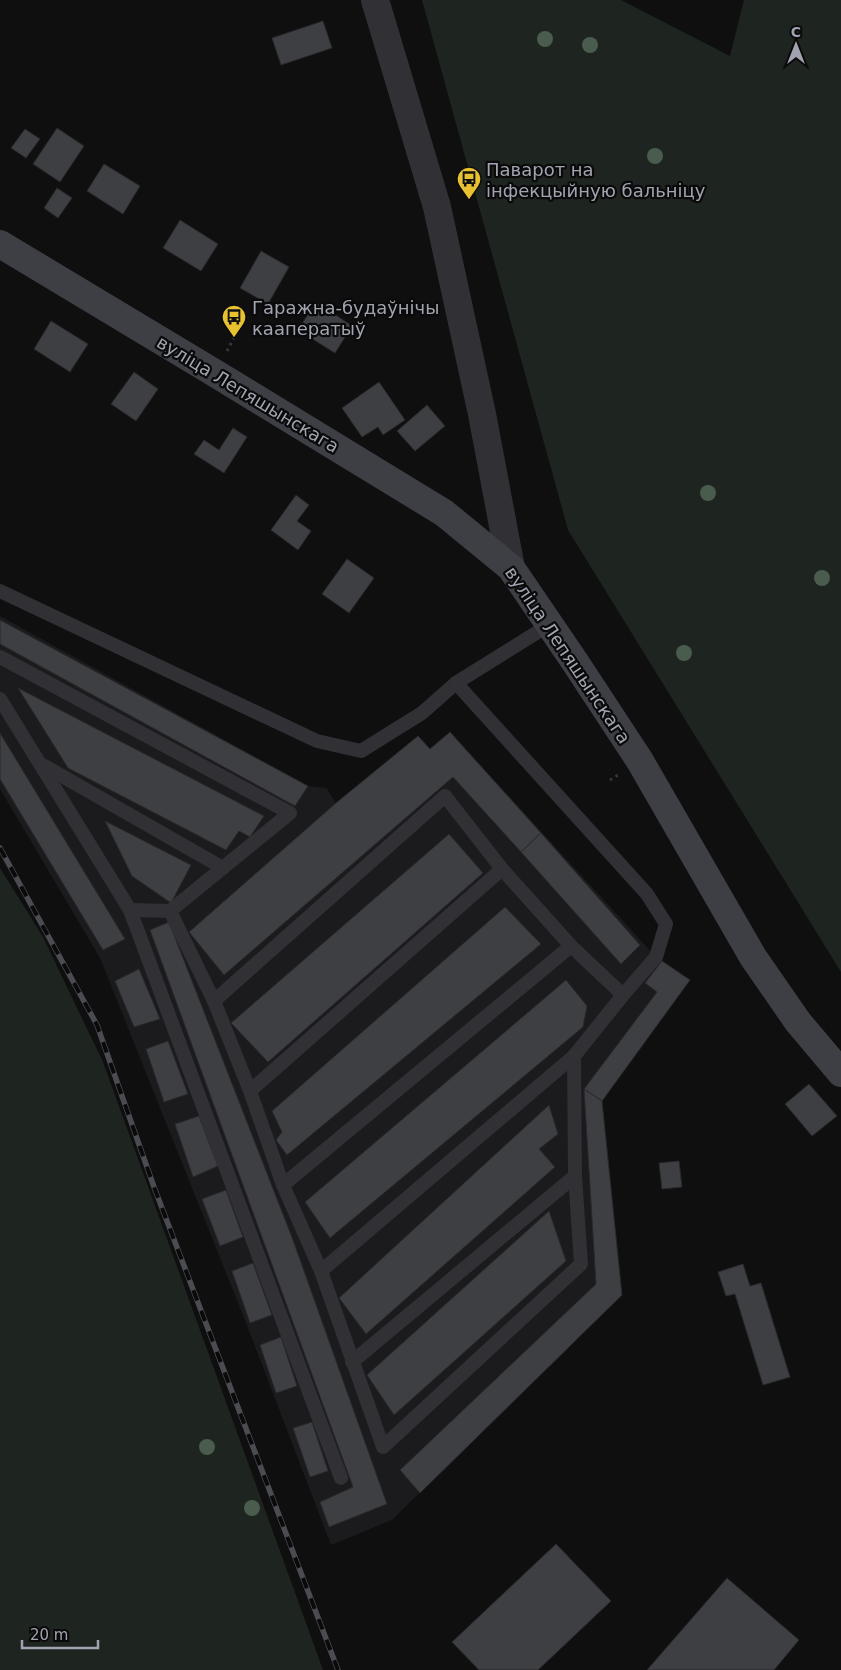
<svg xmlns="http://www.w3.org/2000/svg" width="841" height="1670" viewBox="0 0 841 1670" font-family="'DejaVu Sans',sans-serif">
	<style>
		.built { fill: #1b1b1d }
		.green { fill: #1e241f }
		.building { fill: #3e3f43; stroke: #29292c }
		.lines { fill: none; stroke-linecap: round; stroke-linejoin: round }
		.path { stroke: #36373c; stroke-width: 3; stroke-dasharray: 2.5 4; stroke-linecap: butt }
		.lane { stroke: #303035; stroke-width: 14 }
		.street { stroke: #303035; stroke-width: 28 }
		.secondary { stroke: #3e3f45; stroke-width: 28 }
		.rail-casing { stroke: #4b4c52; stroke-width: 5.5 }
		.rail { stroke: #0a0a0b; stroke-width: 4; stroke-dasharray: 11; stroke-linecap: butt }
		.tree { fill: #495c4d }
		.labels { text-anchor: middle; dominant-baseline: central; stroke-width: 4.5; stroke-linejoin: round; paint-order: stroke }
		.poi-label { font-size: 18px; fill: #a1a4b0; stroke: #0a0a0b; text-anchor: start }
		.street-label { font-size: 18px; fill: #a1a4b0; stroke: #0a0a0b }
	</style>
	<rect width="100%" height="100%" fill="#0f0f10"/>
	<polygon class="built" points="0,616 308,786 326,788 336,803 418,736 430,749 450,732 656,957 690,980 602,1101 622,1295 392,1520 331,1545 248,1328 100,958 0,789"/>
	<g class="green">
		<polygon points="422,0 621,0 730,56 744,0 841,0 841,972 568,530"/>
		<polygon points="0,868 43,937 103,1062 323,1670 0,1670"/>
	</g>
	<g class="building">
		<polygon points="323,21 332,48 281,65 272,38"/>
		<polygon points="57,128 84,146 60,182 33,164"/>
		<polygon points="25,129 40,139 26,158 11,148"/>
		<polygon points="104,164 140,186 123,214 87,191"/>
		<polygon points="57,188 72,198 58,218 44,208"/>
		<polygon points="180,220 218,244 201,271 163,248"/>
		<polygon points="261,251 289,267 268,304 240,288"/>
		<polygon points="316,302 352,326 335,353 298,330"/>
		<polygon points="51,321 88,344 70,372 34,349"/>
		<polygon points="134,372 158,389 136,421 111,404"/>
		<polygon points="379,382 405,420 383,435 378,427 362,437 342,408"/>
		<polygon points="427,405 445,426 415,451 397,431"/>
		<polygon points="233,428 247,437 224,473 194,454 204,440 219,450"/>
		<polygon points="296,495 309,505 297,521 311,531 298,550 271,530"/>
		<polygon points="347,559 374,578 349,613 322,594"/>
		<polygon points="0,620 308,786 295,806 0,644"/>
		<polygon points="18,688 264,816 250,837 239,831 226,850 68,768"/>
		<polygon points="450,732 541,833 521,852 453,777 224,975 189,932 336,803 418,736 430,749"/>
		<polygon points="0,733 125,939 103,950 0,779"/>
		<polygon points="105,821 191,865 171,903 132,876"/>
		<polygon points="541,833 640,945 621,964 521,852"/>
		<polygon points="449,834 483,873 268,1062 231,1023"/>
		<polygon points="505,907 541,944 287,1155 276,1140 282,1132 272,1111"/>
		<polygon points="169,922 293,1240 387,1504 329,1527 320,1502 353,1487 150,930"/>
		<polygon points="662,961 690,980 602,1101 584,1089 657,992 645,983"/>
		<polygon points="139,969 160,1019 134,1027 115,981"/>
		<polygon points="566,980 587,1006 583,1027 330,1238 305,1202"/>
		<polygon points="168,1041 188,1094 164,1102 146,1049"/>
		<polygon points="809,1084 837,1116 812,1136 785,1104"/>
		<polygon points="584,1089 602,1101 622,1295 420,1493 400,1470 596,1284"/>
		<polygon points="549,1105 558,1134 539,1149 555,1167 366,1334 339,1298"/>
		<polygon points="199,1116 218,1166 193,1177 175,1124"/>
		<polygon points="679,1161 682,1187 662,1189 659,1163"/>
		<polygon points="226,1190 243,1237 220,1246 202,1199"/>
		<polygon points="549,1211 566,1261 394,1415 367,1375"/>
		<polygon points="253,1263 272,1315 250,1323 232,1271"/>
		<polygon points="743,1264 750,1286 761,1283 790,1377 763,1385 735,1294 726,1296 718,1272"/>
		<polygon points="281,1337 297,1386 276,1393 260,1345"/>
		<polygon points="312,1422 328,1471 310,1477 293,1428"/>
		<polygon points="556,1544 611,1601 538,1670 479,1670 452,1642"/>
		<polygon points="727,1578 799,1640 774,1670 647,1670"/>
	</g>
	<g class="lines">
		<g class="path">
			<polyline points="227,351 234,338"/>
			<polyline points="610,780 618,775"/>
		</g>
		<g class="lane">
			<polyline points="0,591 317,741 361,751 422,713 456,683 549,625"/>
			<polyline points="0,657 290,813 170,911 214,1001"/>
			<polyline points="456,683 647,894 666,924 656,957 623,995 574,1056 575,1176 581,1264 383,1447 321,1271 283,1185 250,1091 214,1001 445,796 502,869 571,946 623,995"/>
			<polyline points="0,699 130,910 341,1478"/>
			<polyline points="41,764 223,868"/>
			<polyline points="130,910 170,911"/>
			<polyline points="250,1091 502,869"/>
			<polyline points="283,1185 571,946"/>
			<polyline points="321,1271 574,1056"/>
			<polyline points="352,1362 575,1176"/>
		</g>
		<polyline class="street" points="375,0 437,207 482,414 511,568"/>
		<polyline class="secondary" points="0,244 213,372 444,513 511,568 575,662 640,761 753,957 798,1022 841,1073"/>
		<defs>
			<polyline id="rail" points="0,848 97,1025 154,1187 338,1670"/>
		</defs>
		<use href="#rail" class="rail-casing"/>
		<use href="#rail" class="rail"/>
	</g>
	<g class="tree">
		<circle cx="545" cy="39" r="8"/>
		<circle cx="590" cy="45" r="8"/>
		<circle cx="655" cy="156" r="8"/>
		<circle cx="708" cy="493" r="8"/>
		<circle cx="822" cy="578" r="8"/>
		<circle cx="684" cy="653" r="8"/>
		<circle cx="207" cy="1447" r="8"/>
		<circle cx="252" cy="1508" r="8"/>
	</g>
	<defs>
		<symbol id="bus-pin" viewBox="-11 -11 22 30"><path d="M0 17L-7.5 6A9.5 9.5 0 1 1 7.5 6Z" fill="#e7c130" stroke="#0a0a0b"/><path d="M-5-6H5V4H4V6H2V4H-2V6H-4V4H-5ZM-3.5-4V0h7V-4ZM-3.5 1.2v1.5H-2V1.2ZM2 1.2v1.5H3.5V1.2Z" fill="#111"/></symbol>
	</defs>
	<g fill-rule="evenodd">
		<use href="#bus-pin" x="455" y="165" width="28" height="38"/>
		<use href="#bus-pin" x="220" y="303" width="28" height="38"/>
	</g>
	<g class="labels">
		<g class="poi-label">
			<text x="486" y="169">Паварот на<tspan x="486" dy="21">інфекцыйную бальніцу</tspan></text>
			<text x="252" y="307">Гаражна-будаўнічы<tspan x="252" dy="21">кааператыў</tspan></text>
		</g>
		<g class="street-label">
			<text transform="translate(248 394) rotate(31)">вуліца Лепяшынскага</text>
			<text transform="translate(568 655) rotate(56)">вуліца Лепяшынскага</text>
		</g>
	</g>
	<g transform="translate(796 45)" stroke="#0a0a0b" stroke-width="4" paint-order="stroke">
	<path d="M0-4L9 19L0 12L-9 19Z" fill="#a1a4b0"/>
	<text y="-8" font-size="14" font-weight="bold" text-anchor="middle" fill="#a1a4b0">С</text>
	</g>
	<path d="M22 1640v8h76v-8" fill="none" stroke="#a1a4b0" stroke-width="2.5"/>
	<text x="30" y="1640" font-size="15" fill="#a1a4b0" stroke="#0a0a0b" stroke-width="4" paint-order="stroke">20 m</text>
</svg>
